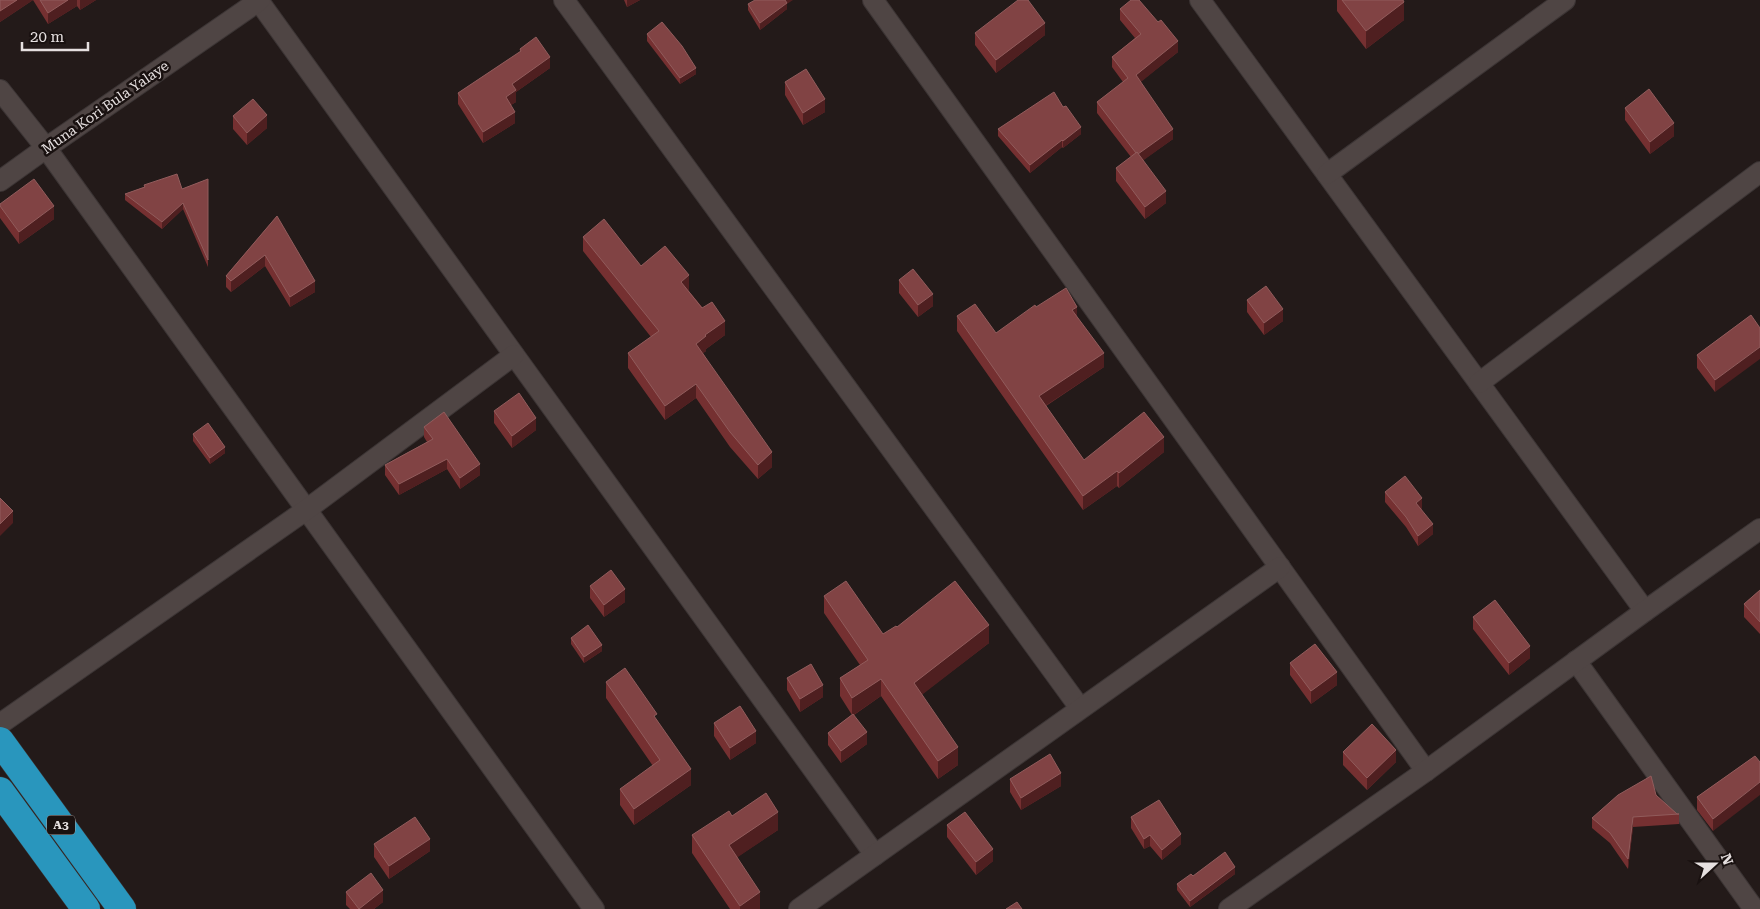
<svg xmlns="http://www.w3.org/2000/svg" width="1760" height="909" viewBox="0 0 1760 909" font-family="'Roboto Serif',serif">
	<style>
		.lines { fill: none; stroke-linecap: round; stroke-linejoin: round }
		.street-casing { stroke: #3c3535; stroke-width: 22 }
		.highway-casing { stroke: #3c3535; stroke-width: 29 }
		.street { stroke: #4f4544; stroke-width: 20 }
		.highway { stroke: #2996bd; stroke-width: 28 }
		.wall { fill: #753031 }
		.shaded-wall { fill: #4f1f20 }
		.building { fill: #814344; stroke: #915c5c }
		.labels { text-anchor: middle; dominant-baseline: central; stroke-width: 5; stroke-linejoin: round; paint-order: stroke }
		.shield { fill: #191110; stroke: #a8a2a2; stroke-width: 1 }
		.shield-label { font-size: 12px; font-weight: bold; fill: #e6e0e0 }
		.street-label { font-size: 14px; fill: #e6e0e0; stroke: #191110 }
	</style>
	<rect width="100%" height="100%" fill="#231a19"/>
	<g class="lines">
		<defs>
			<g id="street">
				<polyline points="258,0 875,855"/>
				<polyline points="564,0 1080,708"/>
				<polyline points="873,0 1426,771"/>
				<polyline points="1200,0 1645,611"/>
				<polyline points="0,90 46,148 594,909"/>
				<polyline points="1327,174 1565,0"/>
				<polyline points="0,181 46,148 260,0"/>
				<polyline points="1479,383 1760,172"/>
				<polyline points="1576,661 1754,909"/>
				<polyline points="0,724 306,510 514,355"/>
				<polyline points="799,909 1280,567"/>
				<polyline points="1229,909 1426,771 1645,611 1760,529"/>
			</g>
			<g id="highway">
				<polyline points="0,741 122,909"/>
				<polyline points="0,791 86,909"/>
			</g>
		</defs>
		<use href="#street" class="street-casing"/>
		<use href="#highway" class="highway-casing"/>
		<use href="#street" class="street"/>
		<use href="#highway" class="highway"/>
	</g>
	<g class="wall">
		<polygon points="0,0 96,0 80,10 77,6 48,24 33,0 0,22"/>
		<polygon points="624,0 640,0 627,7"/>
		<polygon points="1337,0 1403,0 1404,20 1366,49 1337,11"/>
		<polygon points="748,4 787,4 787,9 760,30 748,10"/>
		<polygon points="1120,9 1178,52 1140,82 1173,139 1143,160 1166,203 1145,219 1116,181 1116,168 1131,157 1097,113 1097,102 1123,82 1112,67 1112,57 1135,38 1120,20"/>
		<polygon points="975,33 1045,35 996,73 975,45"/>
		<polygon points="647,34 696,74 680,84 647,41"/>
		<polygon points="520,49 550,68 516,92 516,102 511,105 515,123 483,143 458,104 458,93 520,52"/>
		<polygon points="785,82 825,112 803,125 785,95"/>
		<polygon points="1625,108 1674,136 1650,154 1625,120"/>
		<polygon points="233,116 267,128 247,145 233,129"/>
		<polygon points="998,129 1081,134 1063,148 1062,147 1030,173 998,136"/>
		<polygon points="208,179 208,267 183,209 162,229 125,200 125,194 144,187 144,185 182,189"/>
		<polygon points="0,204 54,219 19,244 0,218"/>
		<polygon points="277,216 315,292 290,307 265,266 231,292 226,287 226,276"/>
		<polygon points="583,237 689,290 688,290 725,335 706,349 706,351 703,353 772,467 758,479 730,447 696,398 665,420 628,368 628,353 651,337 583,251"/>
		<polygon points="899,280 933,306 918,317 899,293"/>
		<polygon points="1247,300 1283,321 1264,335 1247,312"/>
		<polygon points="1036,307 1077,318 1104,367 1046,406 1084,460 1164,452 1119,488 1117,486 1083,510 957,331 957,316 996,333"/>
		<polygon points="1751,315 1715,392 1697,368 1697,355"/>
		<polygon points="494,411 536,430 512,448 494,423"/>
		<polygon points="424,427 480,475 460,489 447,469 399,495 385,475 385,465 427,442 424,437"/>
		<polygon points="193,434 225,453 210,464 193,441"/>
		<polygon points="1385,492 1422,508 1421,509 1433,534 1418,546 1406,527 1385,502"/>
		<polygon points="590,586 625,602 604,617 590,598"/>
		<polygon points="1760,590 1760,634 1744,617 1744,604"/>
		<polygon points="824,596 883,634 897,627 989,643 922,694 958,765 938,779 881,696 854,715 867,744 841,763 828,745 828,733 852,715 840,696 840,678 860,665 824,613"/>
		<polygon points="1473,617 1530,658 1509,675 1473,629"/>
		<polygon points="571,638 602,651 584,663 571,644"/>
		<polygon points="1290,663 1337,685 1311,704 1290,675"/>
		<polygon points="787,678 823,697 800,712 787,690"/>
		<polygon points="606,682 657,720 691,785 634,825 620,805 620,789 653,766 606,698"/>
		<polygon points="714,723 756,743 730,760 714,736"/>
		<polygon points="1343,752 1396,762 1367,790 1343,765"/>
		<polygon points="1755,756 1713,831 1697,810 1697,797"/>
		<polygon points="1010,779 1061,786 1021,810 1010,792"/>
		<polygon points="1656,795 1677,814 1679,814 1679,824 1633,827 1628,869 1610,843 1592,828 1592,818"/>
		<polygon points="732,816 778,830 737,857 760,909 730,909 692,853 692,835"/>
		<polygon points="1131,817 1181,844 1162,860 1150,846 1144,849 1131,828"/>
		<polygon points="947,825 993,861 976,875 947,837"/>
		<polygon points="374,844 430,851 389,879 374,857"/>
		<polygon points="1235,874 1190,907 1177,890 1177,884 1193,876"/>
		<polygon points="346,892 383,902 374,909 350,909 346,905"/>
	</g>
	<g class="shaded-wall">
		<polygon points="17,0 33,0 0,22 0,11"/>
		<polygon points="68,0 77,0 77,6 48,24 48,13"/>
		<polygon points="80,0 96,0 80,10"/>
		<polygon points="627,0 640,0 627,7"/>
		<polygon points="784,0 793,0 787,4 787,9 760,30 760,23"/>
		<polygon points="1404,2 1404,20 1366,49 1366,31"/>
		<polygon points="1045,23 1045,35 996,73 996,60"/>
		<polygon points="1178,41 1178,52 1136,86 1136,75"/>
		<polygon points="550,57 550,68 516,92 516,102 506,108 506,97 512,84"/>
		<polygon points="696,68 696,74 680,84 680,78"/>
		<polygon points="825,99 825,112 803,125 803,113"/>
		<polygon points="515,112 515,123 483,143 483,132"/>
		<polygon points="267,115 267,128 247,145 247,133"/>
		<polygon points="1674,123 1674,136 1650,154 1650,142"/>
		<polygon points="1081,127 1081,134 1063,148 1063,141"/>
		<polygon points="1173,129 1173,139 1137,165 1137,154"/>
		<polygon points="1062,140 1062,147 1030,173 1030,165"/>
		<polygon points="1166,191 1166,203 1145,219 1145,207"/>
		<polygon points="183,203 183,209 162,229 162,222"/>
		<polygon points="54,206 54,219 19,244 19,232"/>
		<polygon points="265,255 265,266 231,292 231,281"/>
		<polygon points="689,275 689,290 681,296 681,282"/>
		<polygon points="315,281 315,292 290,307 290,297"/>
		<polygon points="933,294 933,306 918,317 918,305"/>
		<polygon points="1077,307 1077,321 1072,310"/>
		<polygon points="1283,309 1283,321 1264,335 1264,323"/>
		<polygon points="725,321 725,335 706,349 706,351 696,359 696,344 705,335"/>
		<polygon points="1760,347 1760,359 1715,392 1715,380"/>
		<polygon points="1104,353 1104,367 1039,410 1039,396"/>
		<polygon points="696,384 696,398 665,420 665,406"/>
		<polygon points="536,418 536,430 512,448 512,436"/>
		<polygon points="1164,437 1164,452 1119,488 1119,473"/>
		<polygon points="225,447 225,453 210,464 210,458"/>
		<polygon points="772,452 772,467 758,479 758,465"/>
		<polygon points="447,459 447,469 399,495 399,484"/>
		<polygon points="480,464 480,475 460,489 460,478"/>
		<polygon points="1117,471 1117,486 1083,510 1083,496"/>
		<polygon points="1422,498 1422,508 1416,513 1416,503"/>
		<polygon points="13,511 13,523 0,536 0,524"/>
		<polygon points="1433,524 1433,534 1418,546 1418,536"/>
		<polygon points="625,589 625,602 604,617 604,605"/>
		<polygon points="989,625 989,643 914,701 914,683"/>
		<polygon points="602,645 602,651 584,663 584,657"/>
		<polygon points="1530,646 1530,658 1509,675 1509,663"/>
		<polygon points="1337,672 1337,685 1311,704 1311,691"/>
		<polygon points="881,679 881,696 852,716 852,698"/>
		<polygon points="823,685 823,697 800,712 800,699"/>
		<polygon points="756,731 756,743 730,760 730,748"/>
		<polygon points="867,732 867,744 841,763 841,751"/>
		<polygon points="958,747 958,765 938,779 938,761"/>
		<polygon points="1396,750 1396,762 1367,790 1367,778"/>
		<polygon points="691,769 691,785 634,825 634,809"/>
		<polygon points="1061,773 1061,786 1021,810 1021,798"/>
		<polygon points="1760,782 1760,795 1713,831 1713,819"/>
		<polygon points="778,812 778,830 729,863 729,845"/>
		<polygon points="1633,817 1633,827 1628,869 1628,859"/>
		<polygon points="1181,834 1181,844 1162,860 1162,850"/>
		<polygon points="1150,835 1150,846 1144,849 1144,839"/>
		<polygon points="430,839 430,851 389,879 389,866"/>
		<polygon points="993,849 993,861 976,875 976,862"/>
		<polygon points="1235,867 1235,874 1190,907 1190,901"/>
		<polygon points="383,890 383,902 374,909 359,909"/>
		<polygon points="760,892 760,909 740,909 740,906"/>
	</g>
	<g class="building">
		<polygon points="0,0 17,0 0,11"/>
		<polygon points="40,0 68,0 48,13"/>
		<polygon points="755,0 785,0 787,3 760,23 748,4"/>
		<polygon points="1018,0 1028,0 1045,23 996,60 975,33"/>
		<polygon points="1131,0 1139,0 1158,22 1161,20 1178,41 1136,75 1173,129 1138,154 1137,152 1136,153 1097,102 1128,78 1112,57 1141,34 1120,9"/>
		<polygon points="1342,0 1403,0 1404,2 1366,31"/>
		<polygon points="662,22 682,46 696,68 680,78 647,34"/>
		<polygon points="536,37 550,57 512,84 516,90 506,97 515,112 483,132 458,93 521,51 520,49"/>
		<polygon points="806,69 825,99 803,113 785,82"/>
		<polygon points="1649,89 1674,123 1650,142 1625,108"/>
		<polygon points="1054,92 1063,107 1066,106 1081,127 1063,141 1062,140 1030,165 998,129"/>
		<polygon points="253,99 267,115 247,133 233,116"/>
		<polygon points="1137,152 1166,191 1145,207 1116,168"/>
		<polygon points="177,174 182,189 208,179 208,260 183,203 162,222 125,194 145,187 144,185"/>
		<polygon points="34,179 54,206 19,232 0,206 0,204"/>
		<polygon points="277,216 315,281 290,297 265,255 231,281 226,276"/>
		<polygon points="604,219 641,266 665,246 689,275 681,282 702,308 712,302 725,321 705,335 706,336 696,344 772,452 758,465 730,432 696,384 665,406 628,353 659,331 583,237"/>
		<polygon points="913,269 933,294 918,305 899,280"/>
		<polygon points="1266,286 1283,309 1264,323 1247,300"/>
		<polygon points="1066,288 1077,307 1072,310 1104,353 1039,396 1084,460 1144,412 1164,437 1119,473 1117,471 1083,496 957,316 975,304 996,333 1035,305 1036,307"/>
		<polygon points="1751,315 1760,328 1760,347 1715,380 1697,355"/>
		<polygon points="519,393 536,418 512,436 494,411"/>
		<polygon points="444,412 480,464 460,478 447,459 399,484 385,465 433,439 424,427"/>
		<polygon points="208,423 225,447 210,458 193,434"/>
		<polygon points="1405,476 1422,498 1416,503 1433,524 1418,536 1406,517 1385,492"/>
		<polygon points="0,498 13,511 0,524"/>
		<polygon points="611,570 625,589 604,605 590,586"/>
		<polygon points="846,581 883,634 896,626 897,627 955,581 989,625 914,683 958,747 938,761 881,679 852,698 840,678 868,660 824,596"/>
		<polygon points="1760,590 1760,622 1744,604"/>
		<polygon points="1495,600 1530,646 1509,663 1473,617"/>
		<polygon points="588,625 602,645 584,657 571,638"/>
		<polygon points="1315,644 1337,672 1311,691 1290,663"/>
		<polygon points="811,664 823,685 800,699 787,678"/>
		<polygon points="625,668 657,714 654,716 691,769 634,809 620,789 660,760 606,682"/>
		<polygon points="740,706 756,731 730,748 714,723"/>
		<polygon points="853,714 867,732 841,751 828,733"/>
		<polygon points="1372,724 1396,750 1367,778 1343,752"/>
		<polygon points="1050,754 1061,773 1021,798 1010,779"/>
		<polygon points="1755,756 1760,762 1760,782 1713,819 1697,797"/>
		<polygon points="1651,776 1656,795 1677,814 1679,814 1633,817 1628,859 1610,833 1592,818 1618,795"/>
		<polygon points="766,793 778,812 729,845 760,892 740,906 692,835 729,811 732,816"/>
		<polygon points="1159,800 1181,834 1162,850 1150,835 1144,839 1131,817"/>
		<polygon points="965,812 993,849 976,862 947,825"/>
		<polygon points="415,817 430,839 389,866 374,844"/>
		<polygon points="1225,852 1235,867 1190,901 1177,884 1191,874 1193,876"/>
		<polygon points="371,873 383,890 359,909 346,892"/>
		<polygon points="1017,902 1022,909 1006,909"/>
	</g>
	<g class="labels">
		<rect class="shield" x="47" y="815.5" width="28" height="19" rx="4"/>
		<g class="shield-label">
			<text x="61" y="825">A3</text>
		</g>
		<g class="street-label">
			<text transform="translate(105 107) rotate(-35)">Muna Kori Bula Yalaye</text>
		</g>
	</g>
	<g transform="translate(1715 864) rotate(69)" stroke="#191110" stroke-width="4" paint-order="stroke">
	<path d="M0-4L9 19L0 12L-9 19Z" fill="#e6e0e0"/>
	<text y="-8" font-size="14" font-weight="bold" text-anchor="middle" fill="#e6e0e0">N</text>
	</g>
	<path d="M22 42v8h66v-8" fill="none" stroke="#e6e0e0" stroke-width="2.5"/>
	<text x="30" y="42" font-size="15" fill="#e6e0e0" stroke="#191110" stroke-width="4" paint-order="stroke">20 m</text>
</svg>
